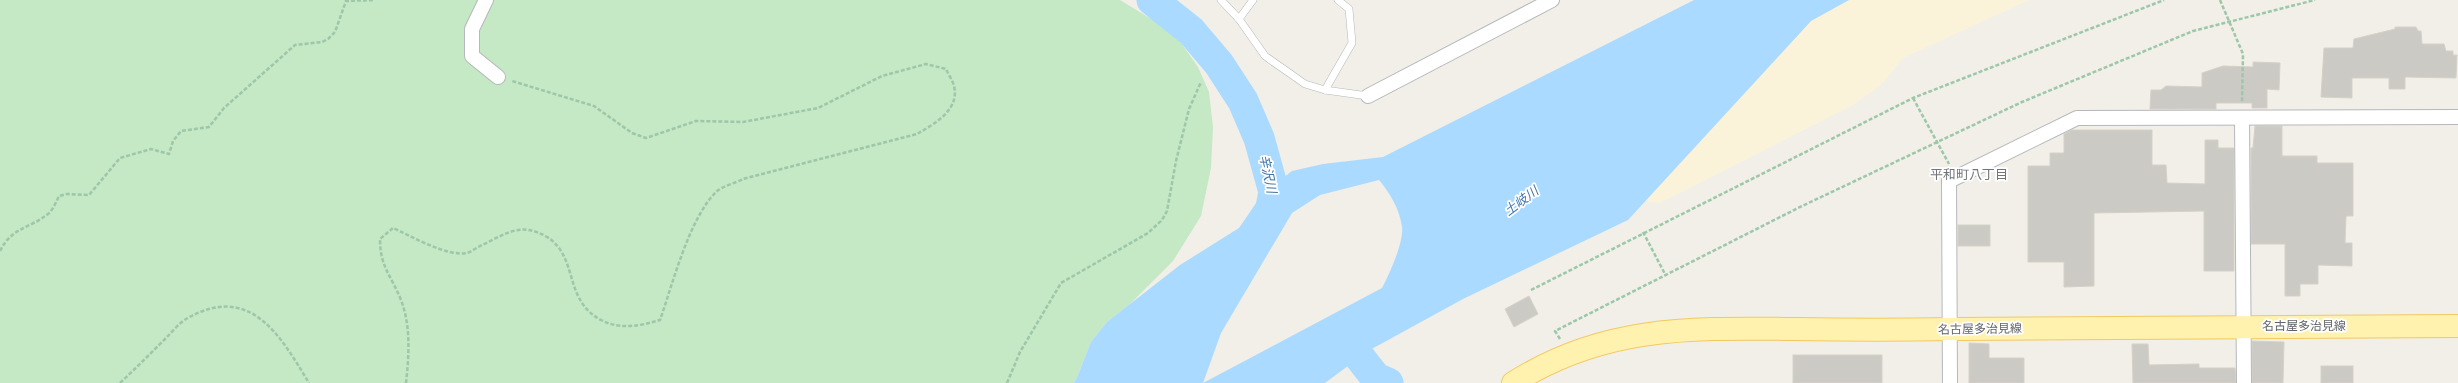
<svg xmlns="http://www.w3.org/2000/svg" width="2458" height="383" viewBox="0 0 2458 383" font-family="Roboto,'Noto Sans JP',sans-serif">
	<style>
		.green { fill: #c5e8c5 }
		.sand { fill: #fbf3d9 }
		.water { fill: #aadaff; fill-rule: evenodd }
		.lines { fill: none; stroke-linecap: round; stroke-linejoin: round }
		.river { stroke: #aadaff; stroke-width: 31 }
		.building { fill: #cccac5; stroke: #d6d1c6 }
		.service-casing { stroke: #b5b8bc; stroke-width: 8 }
		.minor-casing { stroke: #b5b8bc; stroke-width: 16 }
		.primary-casing { stroke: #f2c960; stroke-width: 24 }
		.path { stroke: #9cc7a9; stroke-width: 2.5; stroke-dasharray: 4 2; stroke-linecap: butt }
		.service { stroke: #fff; stroke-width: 7 }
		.minor { stroke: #fff; stroke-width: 14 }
		.primary { stroke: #fff2af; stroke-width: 22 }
		.labels { text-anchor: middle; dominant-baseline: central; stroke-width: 3.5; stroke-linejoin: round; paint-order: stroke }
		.street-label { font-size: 12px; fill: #5f6368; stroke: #fff }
		.water-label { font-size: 13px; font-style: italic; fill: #4174aa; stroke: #fff }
		.neighbourhood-label { font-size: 13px; fill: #70757a; stroke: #fff }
	</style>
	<rect width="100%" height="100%" fill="#f1efe8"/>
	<polygon class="green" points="0,0 1120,0 1174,33 1198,67 1209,92 1213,127 1211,168 1201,216 1173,261 1129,305 1107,322 1091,342 1076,380 1073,383 0,383"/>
	<polygon class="sand" points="1849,0 2029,0 1903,58 1881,85 1851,106 1660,203 1645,201 1811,21"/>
	<path class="water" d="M1694,0H1849L1811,21L1628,220L1463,299L1368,351L1325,383H1073L1076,380L1091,342L1107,322L1180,265L1239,228L1263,193L1292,171L1323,164L1383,157ZM1379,180C1390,193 1400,210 1402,227C1404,242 1389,275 1382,288L1203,383L1221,333L1292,213L1320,195Z"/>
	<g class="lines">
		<g class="river">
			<polyline points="1152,0 1191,31 1219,64 1243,101 1259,138 1274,192 1268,223 1265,226"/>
			<polyline points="1343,336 1376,378 1388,383"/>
		</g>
	</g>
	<g class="building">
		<polygon points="2395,27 2416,27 2418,31 2421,31 2422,44 2444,44 2446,51 2453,51 2453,55 2457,55 2456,78 2405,77 2405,89 2389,89 2389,78 2352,78 2352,98 2321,97 2324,48 2353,48 2354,39 2395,29"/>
		<polygon points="2253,62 2280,63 2279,90 2267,89 2267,108 2252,108 2252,103 2216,103 2216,109 2150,109 2151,90 2161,90 2166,86 2202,87 2202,73 2223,66 2253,67"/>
		<polygon points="2255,126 2282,126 2282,156 2317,156 2317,163 2353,163 2353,216 2346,216 2345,243 2352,243 2352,266 2318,265 2318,284 2300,284 2300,296 2285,296 2285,244 2251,244 2251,148 2253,148"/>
		<polygon points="2072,130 2152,130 2152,165 2166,165 2167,183 2205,184 2205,140 2218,140 2218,148 2234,148 2234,271 2204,271 2204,211 2094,213 2094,286 2064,287 2064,262 2028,262 2028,166 2050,166 2050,153 2064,153 2064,134"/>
		<rect x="1958" y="225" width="32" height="21"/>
		<polygon points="1529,296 1538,314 1514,327 1505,309"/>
		<polygon points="2252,341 2284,342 2283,383 2252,383"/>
		<polygon points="1969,343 1989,344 1989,358 2024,358 2024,383 1969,383"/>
		<polygon points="2132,344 2148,344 2149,365 2199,364 2199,368 2235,368 2236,383 2133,383"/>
		<rect x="1793" y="355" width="89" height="28"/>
		<rect x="2321" y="366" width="32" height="17"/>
	</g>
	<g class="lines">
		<defs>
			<g id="service">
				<polyline points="1221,0 1239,19 1265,56 1305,84 1325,90 1368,96"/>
				<polyline points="1239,19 1253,0"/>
				<polyline points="1325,90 1352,43 1349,9 1338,0"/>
			</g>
			<g id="minor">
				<polyline points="486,0 472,29 472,56 498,77"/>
				<polyline points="1368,96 1552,0"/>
				<polyline points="2242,118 2244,383"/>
				<polyline points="1950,383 1949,181 2077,118 2458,117"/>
			</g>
			<path id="primary" d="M1513,383C1604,325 1692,328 1795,329C1848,330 1901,330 1954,329C2122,327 2290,326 2458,326"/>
		</defs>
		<use href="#service" class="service-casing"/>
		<use href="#minor" class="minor-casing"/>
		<use href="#primary" class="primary-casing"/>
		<g class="path">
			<polyline points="2220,0 2243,54 2242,103"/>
			<polyline points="1913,98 1949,164"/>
			<polyline points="1643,232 1666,276"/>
			<path d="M0,251C12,227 29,229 48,214C53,210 56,202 59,196L67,194L89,195L120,158L151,149L169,154L173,141L181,131L209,127L224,108L295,45L322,42L328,39L335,32L346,1L374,0"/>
			<polyline points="1531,290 1913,98 2164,0"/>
			<polyline points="1560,339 1555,331 1800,207 2022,102 2193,31 2315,0"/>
			<path d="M120,383C136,368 151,353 166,338C172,332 179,323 186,319C250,282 280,335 309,383"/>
			<path d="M406,383C409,356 411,326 401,300C391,275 380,267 380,239L393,228C411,236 447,257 467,253C471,252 476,248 480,246C506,234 520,221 547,237C579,257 563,300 601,320C620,330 640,326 660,320C673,283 689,219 716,192C722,186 736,183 743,179L917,134C934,124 960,110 954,86C953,81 948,74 946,69L926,64L882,76L818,108L743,122L696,121L646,138L632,133L594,106L512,81"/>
			<polyline points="1007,383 1020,352 1061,283 1148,233 1162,220 1167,211 1176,161 1189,109 1201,82"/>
		</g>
		<use href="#service" class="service"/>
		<use href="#minor" class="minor"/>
		<use href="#primary" class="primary"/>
	</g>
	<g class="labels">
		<g class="street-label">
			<text x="2304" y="326">名古屋多治見線</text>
			<text transform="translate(1980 329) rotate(-1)">名古屋多治見線</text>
		</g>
		<g class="water-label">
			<text transform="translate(1268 174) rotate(78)">辛沢川</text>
			<text transform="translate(1521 201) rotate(-37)">土岐川</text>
		</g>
		<g class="neighbourhood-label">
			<text x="1969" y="174">平和町八丁目</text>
		</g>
	</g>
</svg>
